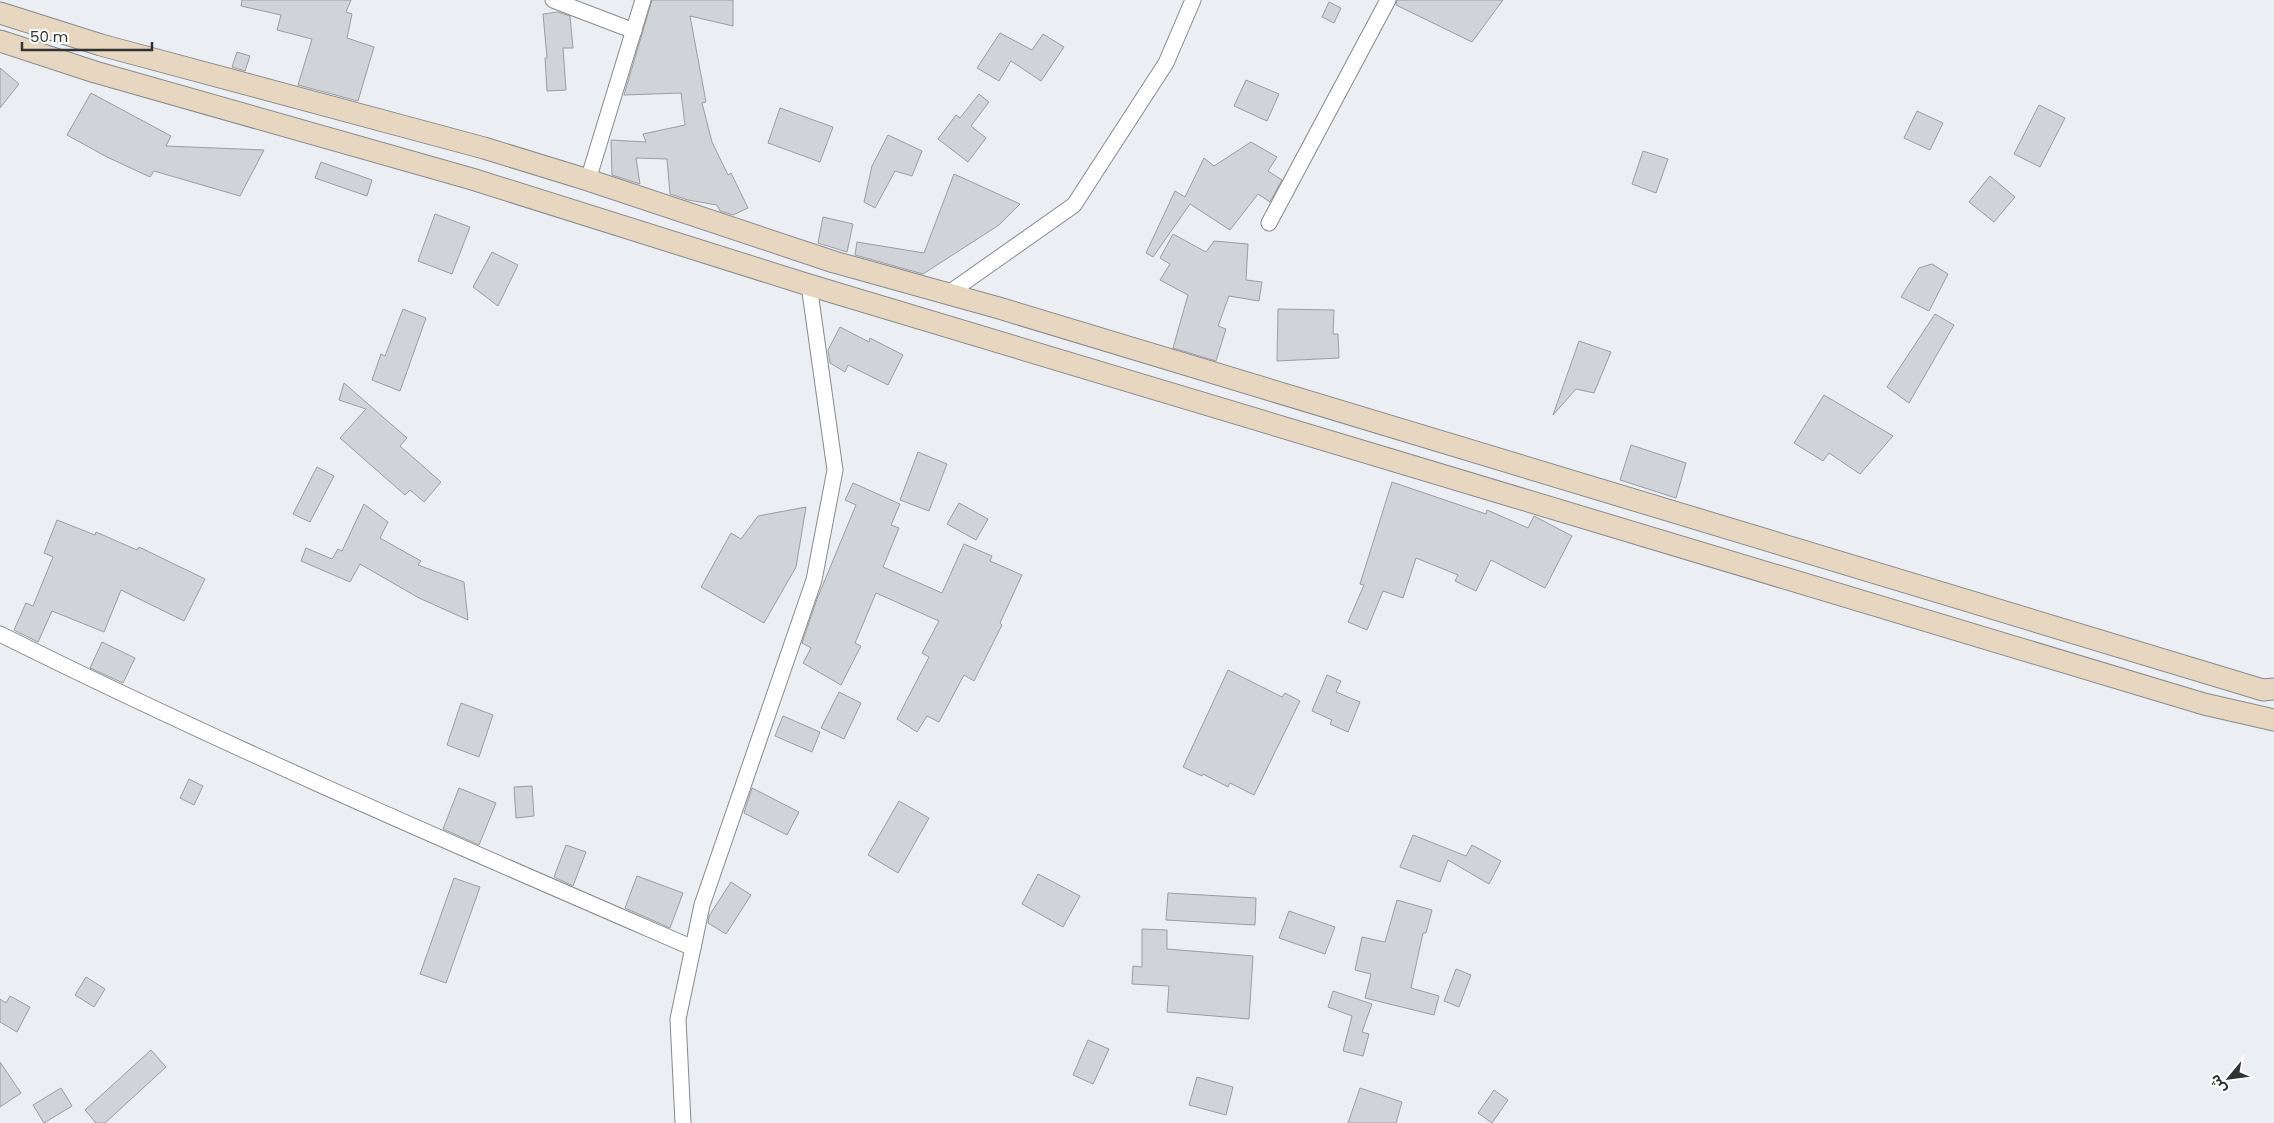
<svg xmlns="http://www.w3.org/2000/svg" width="2274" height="1123" viewBox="0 0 2274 1123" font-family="Poppins,'Noto Sans Arabic',sans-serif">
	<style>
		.building { fill: #d0d3d7; stroke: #9a9da1 }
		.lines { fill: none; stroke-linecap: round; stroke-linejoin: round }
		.minor-casing { stroke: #878a8e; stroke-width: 17 }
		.secondary-casing { stroke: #878a8e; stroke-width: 23 }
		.minor { stroke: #fff; stroke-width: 15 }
		.secondary { stroke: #e7d7c1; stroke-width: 21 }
	</style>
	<rect width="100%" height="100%" fill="#ebeef3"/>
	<g class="building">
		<polygon points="242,0 351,0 346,12 352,14 347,38 374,47 358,101 298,85 312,39 277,30 281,15 241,6"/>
		<polygon points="652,0 733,0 733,26 690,16 706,102 702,103 712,142 728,175 731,173 748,208 733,215 720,211 717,205 688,200 670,194 667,159 636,158 640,184 612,175 611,140 646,142 643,134 685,125 681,93 624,95"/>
		<polygon points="1397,0 1503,0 1472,42 1396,5"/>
		<polygon points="1329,2 1341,8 1334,23 1322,17"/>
		<polygon points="558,12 570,16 573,48 563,48 566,90 547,91 545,58 547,58 543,14"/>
		<polygon points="1000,33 1032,50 1043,34 1064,47 1041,81 1011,61 999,81 977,68"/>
		<polygon points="237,52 250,56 245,71 232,67"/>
		<polygon points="0,68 19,84 0,108"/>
		<polygon points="1246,80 1279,94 1267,121 1234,106"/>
		<polygon points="91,93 171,136 166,146 264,150 240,196 154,171 150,177 107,157 67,135"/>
		<polygon points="979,94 989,102 971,126 986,138 968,162 938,139 956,115 960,118"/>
		<polygon points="2039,105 2065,118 2040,167 2014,154"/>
		<polygon points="780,108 833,127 820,162 768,143"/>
		<polygon points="1917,111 1943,123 1930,150 1904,138"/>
		<polygon points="888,135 922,151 912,176 895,171 875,208 864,202 872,166"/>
		<polygon points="1251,142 1277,157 1268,171 1282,180 1270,202 1258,194 1230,230 1190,204 1153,257 1146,253 1175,191 1185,197 1204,158 1214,166"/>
		<polygon points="1643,151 1668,159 1656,193 1632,184"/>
		<polygon points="321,162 372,180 367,196 315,178"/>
		<polygon points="954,174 1020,204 999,225 923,274 855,255 857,242 924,253"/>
		<polygon points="1990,176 2015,197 1994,222 1969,202"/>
		<polygon points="435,214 470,227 452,274 418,261"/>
		<polygon points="823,217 853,224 847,252 818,243"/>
		<polygon points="1173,234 1206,252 1214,241 1248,244 1246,280 1262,282 1259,301 1229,296 1218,326 1226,329 1216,361 1173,348 1188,295 1160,280 1170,264 1160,258"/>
		<polygon points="492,252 518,265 498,306 473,287"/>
		<polygon points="1932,264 1948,274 1929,311 1901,297 1919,268"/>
		<polygon points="403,309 426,318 400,391 372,380 381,354 385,356"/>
		<polygon points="1278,309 1334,310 1333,334 1338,334 1339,358 1277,361"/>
		<polygon points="1935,314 1954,325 1909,403 1887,387"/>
		<polygon points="840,327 869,342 870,338 903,355 888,385 848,365 845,372 830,363 828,350"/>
		<polygon points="1579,341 1611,352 1594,393 1576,389 1553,415"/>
		<polygon points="344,383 407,438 400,446 441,482 424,502 410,490 405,495 340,438 366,409 339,400"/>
		<polygon points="1824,395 1893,436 1860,474 1829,453 1823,461 1794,443"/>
		<polygon points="1631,445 1686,463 1676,498 1620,480"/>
		<polygon points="918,452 947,464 929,511 900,500"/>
		<polygon points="317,467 334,476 310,522 293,514"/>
		<polygon points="1392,482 1486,514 1487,510 1528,528 1534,516 1572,536 1545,588 1491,560 1476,591 1455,581 1458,575 1416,558 1403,598 1383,591 1367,630 1348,622 1364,585 1360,584"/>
		<polygon points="853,483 900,504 891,525 899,528 883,567 942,593 964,544 992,556 990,561 1022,575 1000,623 1002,625 974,681 964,675 939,722 927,716 917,732 897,719 929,657 922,653 939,621 876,593 855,643 861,646 841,685 803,663 811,648 802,643 817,599 856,505 845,500"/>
		<polygon points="959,503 988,519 976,540 947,524"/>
		<polygon points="364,504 388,522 380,538 421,561 418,565 464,582 468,620 419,598 360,564 350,582 301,561 306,548 332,559 338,549 342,551"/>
		<polygon points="806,507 796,567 764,623 701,587 731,533 741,539 758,516"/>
		<polygon points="57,520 95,535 96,532 137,550 139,547 205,579 184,621 121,590 104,632 52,611 38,642 14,630 26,603 33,606 53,557 44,553"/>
		<polygon points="102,642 135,658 123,683 90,668"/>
		<polygon points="1228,670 1282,697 1285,693 1300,701 1254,795 1230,783 1228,787 1203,774 1202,776 1183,767"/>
		<polygon points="1327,675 1341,681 1336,692 1360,702 1348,732 1330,724 1332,720 1312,711"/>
		<polygon points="839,692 861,703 844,739 821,728"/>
		<polygon points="461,703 493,715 479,757 447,745"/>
		<polygon points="783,716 820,732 812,752 775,736"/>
		<polygon points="189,779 203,786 194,805 180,798"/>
		<polygon points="532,786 534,816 516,818 514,787"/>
		<polygon points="459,788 496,803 479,845 443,829"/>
		<polygon points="752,788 799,812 787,835 744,813"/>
		<polygon points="899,801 929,818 898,873 868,855"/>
		<polygon points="1413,835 1466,856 1472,845 1501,861 1489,884 1448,860 1440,882 1400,867"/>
		<polygon points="566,845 586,852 573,886 554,877"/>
		<polygon points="1038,874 1080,896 1063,927 1022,904"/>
		<polygon points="637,876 683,893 670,928 625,908"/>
		<polygon points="454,878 480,887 446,983 420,974"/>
		<polygon points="731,882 751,895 726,934 708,923 709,916"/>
		<polygon points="1168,893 1256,898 1255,925 1166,920"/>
		<polygon points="1397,900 1432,910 1426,933 1423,933 1411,988 1439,996 1434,1015 1365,998 1371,974 1355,970 1362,937 1385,942"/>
		<polygon points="1289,911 1335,927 1325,954 1279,938"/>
		<polygon points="1142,929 1167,930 1167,949 1253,956 1249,1019 1167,1012 1169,986 1132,984 1133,966 1142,967"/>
		<polygon points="1456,969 1471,975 1459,1007 1444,1001"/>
		<polygon points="86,977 105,989 94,1007 75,995"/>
		<polygon points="1333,991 1372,1004 1362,1032 1369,1034 1363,1056 1343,1051 1352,1016 1328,1007"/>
		<polygon points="10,996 30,1007 17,1032 0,1022 0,999 6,1003"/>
		<polygon points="1088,1040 1109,1049 1093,1084 1073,1075"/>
		<polygon points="151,1050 166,1067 105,1123 96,1123 85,1110"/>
		<polygon points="0,1062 21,1093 0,1107"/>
		<polygon points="1197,1077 1233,1087 1226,1115 1189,1105"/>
		<polygon points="61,1088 72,1106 44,1123 33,1105"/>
		<polygon points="1360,1088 1402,1102 1396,1123 1348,1123"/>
		<polygon points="1494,1090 1508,1100 1492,1123 1478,1113"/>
	</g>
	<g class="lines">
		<defs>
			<g id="minor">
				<polyline points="553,0 634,31"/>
				<polyline points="588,180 643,0"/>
				<polyline points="1269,223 1388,0"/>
				<polyline points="949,293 1074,205 1166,63 1193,0"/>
				<path d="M0,634C227,747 460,847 693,948"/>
				<polyline points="683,1123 678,1019 702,905 814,580 835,470 809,285"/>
			</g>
			<g id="secondary">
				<polyline points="0,13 101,45 484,148 588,180 834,262 999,308 2263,690 2274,689"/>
				<polyline points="0,41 95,72 472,179 809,285 2204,704 2274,720"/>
			</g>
		</defs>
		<use href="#minor" class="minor-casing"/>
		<use href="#secondary" class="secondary-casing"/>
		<use href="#minor" class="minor"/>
		<use href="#secondary" class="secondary"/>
	</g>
	<g transform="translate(2229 1078) rotate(241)" stroke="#ffffff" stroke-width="4" paint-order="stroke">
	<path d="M0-4L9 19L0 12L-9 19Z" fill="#303233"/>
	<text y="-8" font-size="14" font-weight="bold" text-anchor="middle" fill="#303233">ش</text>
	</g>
	<path d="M22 42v8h130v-8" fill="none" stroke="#303233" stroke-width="2.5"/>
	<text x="30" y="42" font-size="15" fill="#303233" stroke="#ffffff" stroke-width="4" paint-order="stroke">50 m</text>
</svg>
